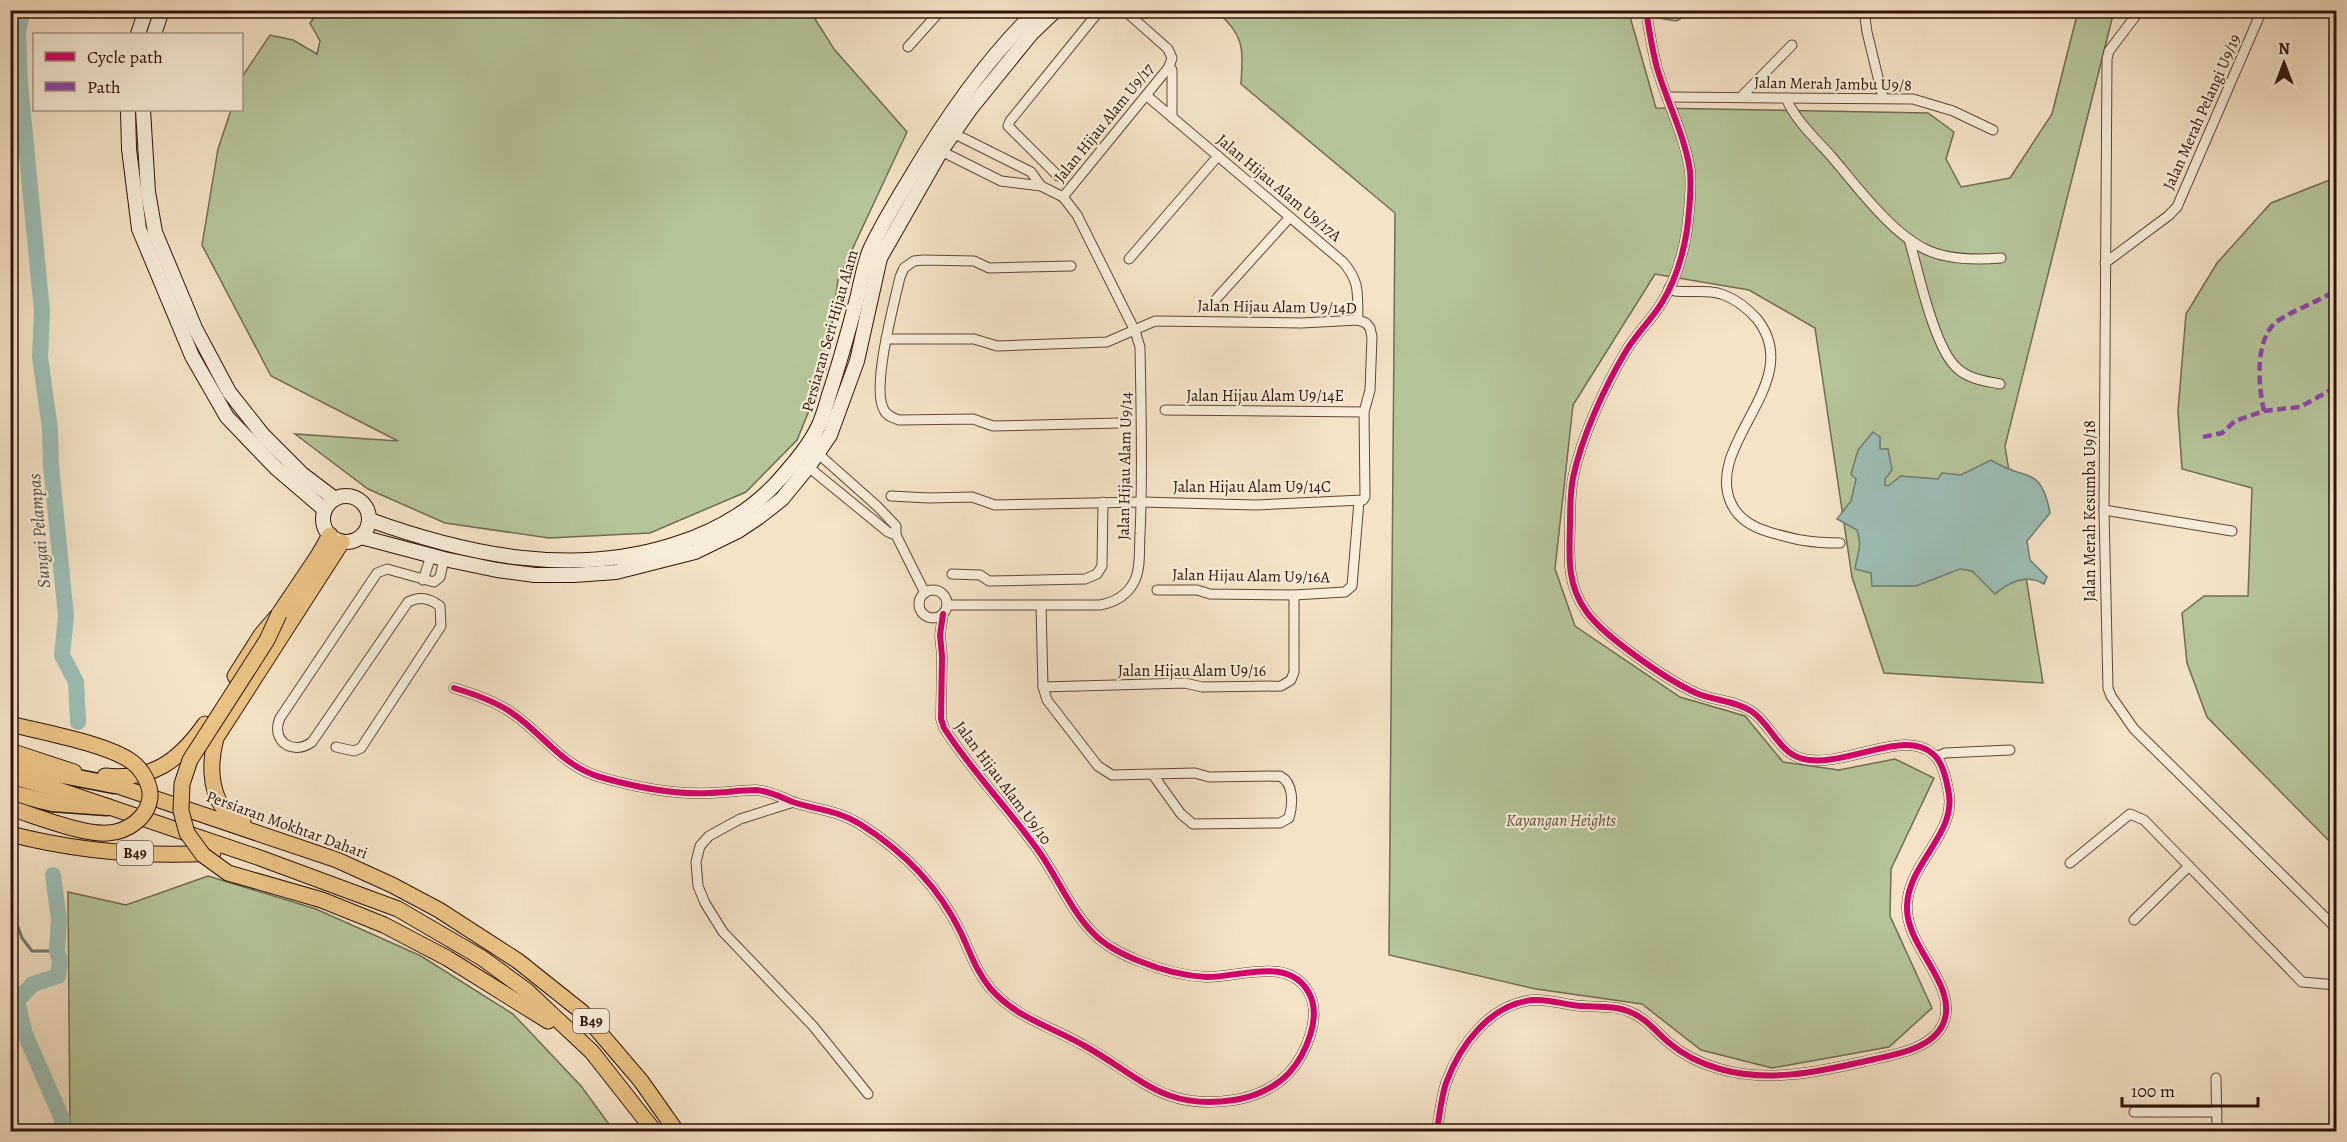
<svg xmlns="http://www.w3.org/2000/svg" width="2347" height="1142" viewBox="0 0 2347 1142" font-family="Alegreya,serif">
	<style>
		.green { fill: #b5c59a; stroke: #726c51; stroke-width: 1.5 }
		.water { fill: #9cbeb5; stroke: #707a70; stroke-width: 1.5 }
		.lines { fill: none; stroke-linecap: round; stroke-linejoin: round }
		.stream { stroke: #707a70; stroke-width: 3 }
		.river { stroke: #9cbeb5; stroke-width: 16 }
		.street-casing { stroke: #604738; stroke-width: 11 }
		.secondary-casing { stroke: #2f1308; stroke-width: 16 }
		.primary-casing { stroke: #2f1308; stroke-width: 17 }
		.highway-casing { stroke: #2f1308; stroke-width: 19 }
		.street { stroke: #f8edda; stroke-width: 9 }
		.secondary { stroke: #f8edda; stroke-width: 14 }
		.primary { stroke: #eac283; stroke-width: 15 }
		.highway { stroke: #eac283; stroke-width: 16 }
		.primary-bridge-casing { stroke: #2f1308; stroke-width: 17; stroke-linecap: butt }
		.primary-bridge { stroke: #eac283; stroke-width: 15 }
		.quiet { stroke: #8e44ad; stroke-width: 4.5; stroke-dasharray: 9 4.5; stroke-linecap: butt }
		.cycleway-casing { stroke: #f8edda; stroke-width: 10 }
		.cycleway { stroke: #d6006c; stroke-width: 6 }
		.labels { text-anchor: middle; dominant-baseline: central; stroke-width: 4.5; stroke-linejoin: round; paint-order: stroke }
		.shield { fill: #f8edda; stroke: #6b5447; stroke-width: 1.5 }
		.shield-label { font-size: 15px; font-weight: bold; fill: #2f1308 }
		.street-label { font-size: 16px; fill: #2f1308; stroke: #f8edda }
		.park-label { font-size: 16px; font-style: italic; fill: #5e513b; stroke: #f8edda }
		.water-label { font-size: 18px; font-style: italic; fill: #554f45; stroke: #f8edda }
	</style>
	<rect width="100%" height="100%" fill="#f4e3c6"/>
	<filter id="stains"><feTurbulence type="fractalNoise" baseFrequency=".00333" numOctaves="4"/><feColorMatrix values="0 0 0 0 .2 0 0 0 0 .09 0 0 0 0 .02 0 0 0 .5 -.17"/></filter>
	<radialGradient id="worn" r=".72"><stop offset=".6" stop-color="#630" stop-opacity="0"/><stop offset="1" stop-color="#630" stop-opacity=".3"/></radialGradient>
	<g class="green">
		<polygon points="319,11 810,11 834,49 907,132 838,280 826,369 797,440 746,492 650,533 549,538 445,523 368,489 295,434 398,441 271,376 202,245 218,149 231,110 242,110 242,77 270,35 293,40 317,54 320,41 310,23"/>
		<path d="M1216,11H1696L1676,21L1629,13L1656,108L1928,113L1954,132L1946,159L1961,187L2010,178L2052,114L2078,11H2114L2005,446L2043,683L1884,673L1852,577L1815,328L1749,290L1655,274L1573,405L1555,569L1575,626L1680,697L1745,716L1783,762L1839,770L1895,759L1934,778L1891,869L1890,916L1932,1008L1889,1047L1772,1068L1701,1050L1642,1004L1536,989L1389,955L1395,213L1241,84C1243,49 1245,35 1216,11Z"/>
		<polygon points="2327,181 2336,181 2336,848 2207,717 2187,663 2182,613 2204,596 2248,596 2252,488 2182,469 2178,411 2186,314 2217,263 2271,203"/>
		<polygon points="208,876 316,909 421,956 513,1014 581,1086 614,1131 70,1131 68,892 126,905"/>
	</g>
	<path class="water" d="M1873,432L1880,437V449H1888L1892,470L1885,479V485L1888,486L1901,476L1938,479L1942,473L1961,475L1991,460C2025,482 2041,464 2050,513L2027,541L2030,560L2047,577L2044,584C2026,573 2009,582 1995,594L1972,571L1960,569L1916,586H1872L1871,573L1855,569C1857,553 1863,547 1857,530L1837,519L1851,501L1856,479L1851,474L1858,450Z"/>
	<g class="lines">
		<polyline class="stream" points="10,924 18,927 22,938 32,951 57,951"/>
		<g class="river">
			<polyline points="23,10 18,31 20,84 42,311 40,357 50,429 51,465 66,616 62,655 76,682 78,722"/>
			<polyline points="53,875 59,919 57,951 60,960 58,976 33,984 17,1001 25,1034 62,1119 62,1132"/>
		</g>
		<defs>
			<g id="street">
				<polyline points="1864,10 1867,32 1883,98"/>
				<polyline points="2140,10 2109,51 2107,59 2104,510 2108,688 2111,696 2134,729 2336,928"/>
				<polyline points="908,47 941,10"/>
				<polyline points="1169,67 1172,70 1172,117"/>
				<path d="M1147,96L1343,262C1361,283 1357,294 1358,320"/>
				<polyline points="1667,97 1913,99 1953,111 1993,130"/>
				<polyline points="1741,97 1792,45"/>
				<path d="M1786,98C1795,120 1815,138 1831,156C1856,185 1890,232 1925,249C1947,260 1977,260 2001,258"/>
				<polyline points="949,131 1031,172 1041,186"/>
				<path d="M937,149L1001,181L1041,186L1063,197L1077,215L1135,331L1140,347C1141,409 1143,472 1140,534C1139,548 1141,567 1135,580C1128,595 1116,602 1100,605H947"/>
				<polyline points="1058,176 1008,126 1010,121 1100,10"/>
				<polyline points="1063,197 1169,67 1172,58 1168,49 1124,10"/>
				<path d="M1909,239C1918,270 1934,348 1957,368C1968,379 1986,381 2000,384"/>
				<polyline points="1129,259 1218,156"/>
				<polyline points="2105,263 2168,216 2177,207 2262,10"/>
				<path d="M1071,266L989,268L974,261L923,260L914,261L904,268L900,277C894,304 871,388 884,410C887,416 893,418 899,420L973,419L993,426L1120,423"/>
				<path d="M1669,288L1675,291C1691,293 1709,289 1724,295C1737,300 1748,309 1757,319C1807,382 1704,443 1731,503C1738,519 1752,527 1769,532C1796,540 1811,543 1840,543"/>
				<polyline points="1217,298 1290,217"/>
				<polyline points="886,339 974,339 997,346 1107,342 1155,321 1302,323 1358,320 1366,323 1370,328 1372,337 1370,390 1364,412 1365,497 1363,500 1256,505 1141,502 995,505 972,497 929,498 891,496"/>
				<polyline points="1165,410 1364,412"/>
				<polyline points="814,450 877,506 896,526 896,535"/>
				<polyline points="806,465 888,532 896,535"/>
				<polyline points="2104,510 2232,531"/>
				<polyline points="896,535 925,593"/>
				<polyline points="952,574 980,575 989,581 1085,579 1097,574 1102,566 1103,502"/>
				<polyline points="423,580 431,556"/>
				<polyline points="1157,590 1197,590 1210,594 1294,595 1345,592 1352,586 1359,501"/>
				<circle cx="933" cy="604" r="14"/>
				<path d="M1041,606L1043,687L1047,700L1098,766L1112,775L1195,773L1209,777L1280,776C1294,783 1293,804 1289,818L1280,823L1193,824L1181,814L1153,775"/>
				<polyline points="1043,687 1185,683 1202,687 1281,686 1291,680 1294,672 1294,595"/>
				<path d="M454,688C474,694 495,701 512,713C543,734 562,766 600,777C635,787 672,795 709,793C724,793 740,790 756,790C770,791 781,797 793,802C817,810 837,810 860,824C903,851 939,887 961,933C970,952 976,971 990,988C1016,1018 1050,1026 1083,1045C1140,1076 1162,1111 1234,1100C1254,1097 1275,1088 1289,1073C1306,1054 1322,1017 1309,993C1289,956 1241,977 1207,977C1184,976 1161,970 1139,961C1122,954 1105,946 1092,932C1071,910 1058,879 1040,853C1010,810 972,772 944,728L941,719L942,656L940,635L943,614"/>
				<path d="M336,747L354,751L361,748L441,626L440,606C429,598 420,596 408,602L312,742C293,756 270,741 280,718L377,573L387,569L434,582L440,577L444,559"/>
				<polyline points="1936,757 1945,753 2010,750"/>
				<polyline points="794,802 740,819 709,836 700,846 696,862 698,886 705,903 723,932 813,1026 868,1094"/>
				<polyline points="2070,863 2130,814 2144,820 2302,982 2336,985"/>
				<polyline points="2134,920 2189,866"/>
				<polyline points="2216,1078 2217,1132"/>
				<polyline points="2134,1112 2217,1112"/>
				<path d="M1437,1132C1439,1116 1441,1099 1446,1083C1460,1045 1490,1004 1533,1000C1547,999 1559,1003 1572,1005C1591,1008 1613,1004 1630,1012C1646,1018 1656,1032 1668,1042C1683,1055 1702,1064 1720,1069C1772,1084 1825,1070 1875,1059C1898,1054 1932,1048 1943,1024C1960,986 1905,947 1907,906C1908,862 1959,833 1948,789C1946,778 1942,761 1933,754C1903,727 1840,771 1800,758C1778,751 1770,723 1751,711C1734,700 1714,701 1696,693C1667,680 1603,636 1586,611C1567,585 1569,557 1570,526C1570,510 1570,493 1573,478C1581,438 1605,386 1626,351C1636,334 1651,320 1661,304C1675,282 1683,255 1687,230C1689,211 1692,190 1690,171C1685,136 1667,102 1657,68C1652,49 1649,30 1646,10"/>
			</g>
			<g id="secondary">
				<polyline points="138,34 146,10"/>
				<polyline points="154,34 162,10"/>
				<polyline points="128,110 129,149 139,229 192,356 227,417 276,468 325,510"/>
				<polyline points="143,110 148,192 155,232 195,328 229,392 263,435 302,474 335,499"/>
				<circle cx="346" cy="519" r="23"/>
				<path d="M370,520C467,555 572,577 673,545C715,532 751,512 780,479C794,463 809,446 818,427C823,417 826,405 829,395C840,362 849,329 858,295C861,281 864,266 869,252C881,225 897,200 912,175C947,116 987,58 1037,10"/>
				<polyline points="361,537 444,559 497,570 535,575 574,575 616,572 695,552 738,531 759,517 782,499 809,466 830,435 857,361 880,258 941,151 971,108 1031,34 1056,10"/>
			</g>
			<g id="primary">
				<polyline points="235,676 261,635 279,614 318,556 330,535"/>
				<polyline points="10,751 74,772"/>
				<polyline points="10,776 53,788 260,858 398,909 482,958 526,990 592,1052 655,1132"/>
				<path d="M105,776C152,781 179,761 205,724"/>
				<polyline points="103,781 337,860 392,885 439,910 518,961 582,1012 641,1081 677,1132"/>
				<path d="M243,821C237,817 227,814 223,808C209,788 210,760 216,738L342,542"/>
				<path d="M10,834C76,851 145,857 213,853"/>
				<polyline points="384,925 447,958 548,1021"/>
			</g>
			<g id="highway">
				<polyline points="10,765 114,785"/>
				<polyline points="10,793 52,803 107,807"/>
			</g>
		</defs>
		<use href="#street" class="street-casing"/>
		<use href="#secondary" class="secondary-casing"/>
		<use href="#primary" class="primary-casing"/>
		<use href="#highway" class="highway-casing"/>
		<use href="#street" class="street"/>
		<use href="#secondary" class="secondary"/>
		<use href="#primary" class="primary"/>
		<use href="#highway" class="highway"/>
		<defs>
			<g id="primary-bridge">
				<polyline points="279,614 267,640 190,760 182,784 181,811 187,833 203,855 228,873 322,900 384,925"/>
				<path d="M10,724C42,732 108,744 132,762C142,769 151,785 150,797C148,818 127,832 108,833C83,835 36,816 10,808"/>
			</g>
		</defs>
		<use href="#primary-bridge" class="primary-bridge-casing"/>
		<use href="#primary-bridge" class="primary-bridge"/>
		<g class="quiet">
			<path d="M2264,411C2258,385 2254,336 2279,320C2298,308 2318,302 2336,290"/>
			<polyline points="2203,437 2222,433 2235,421 2264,411 2300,407 2336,387"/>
		</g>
		<defs>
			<g id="cycleway">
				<path d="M454,688C474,694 495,701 512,713C543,734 562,766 600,777C635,787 672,795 709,793C724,793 740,790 756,790C770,791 781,797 793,802C817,810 837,810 860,824C903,851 939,887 961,933C970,952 976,971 990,988C1016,1018 1050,1026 1083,1045C1140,1076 1162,1111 1234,1100C1254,1097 1275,1088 1289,1073C1306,1054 1322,1017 1309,993C1289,956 1241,977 1207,977C1184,976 1161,970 1139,961C1122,954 1105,946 1092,932C1071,910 1058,879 1040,853C1010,810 972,772 944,728L941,719L942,656L940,635L943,614"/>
				<path d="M1437,1132C1439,1116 1441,1099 1446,1083C1460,1045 1490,1004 1533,1000C1547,999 1559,1003 1572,1005C1591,1008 1613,1004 1630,1012C1646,1018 1656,1032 1668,1042C1683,1055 1702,1064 1720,1069C1772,1084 1825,1070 1875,1059C1898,1054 1932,1048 1943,1024C1960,986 1905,947 1907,906C1908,862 1959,833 1948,789C1946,778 1942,761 1933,754C1903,727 1840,771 1800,758C1778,751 1770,723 1751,711C1734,700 1714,701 1696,693C1667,680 1603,636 1586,611C1567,585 1569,557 1570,526C1570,510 1570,493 1573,478C1581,438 1605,386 1626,351C1636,334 1651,320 1661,304C1675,282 1683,255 1687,230C1689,211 1692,190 1690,171C1685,136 1667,102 1657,68C1652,49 1649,30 1646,10"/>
			</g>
		</defs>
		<use href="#cycleway" class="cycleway-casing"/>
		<use href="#cycleway" class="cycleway"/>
	</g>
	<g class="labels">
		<g class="shield">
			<rect x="117" y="841" width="36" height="24" rx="4.5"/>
			<rect x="573" y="1009" width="36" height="24" rx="4.5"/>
		</g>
		<g class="shield-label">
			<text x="135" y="853">B49</text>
			<text x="591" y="1021">B49</text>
		</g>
		<g class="street-label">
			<text transform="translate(1833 84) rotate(1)">Jalan Merah Jambu U9/8</text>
			<text transform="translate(2202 112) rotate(-66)">Jalan Merah Pelangi U9/19</text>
			<text transform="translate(1104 123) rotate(-51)">Jalan Hijau Alam U9/17</text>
			<text transform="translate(1279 188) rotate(40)">Jalan Hijau Alam U9/17A</text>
			<text transform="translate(1277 307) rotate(1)">Jalan Hijau Alam U9/14D</text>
			<text transform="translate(830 331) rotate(-74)">Persiaran Seri Hijau Alam</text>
			<text x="1265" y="396">Jalan Hijau Alam U9/14E</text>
			<text transform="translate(1125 466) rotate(-89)">Jalan Hijau Alam U9/14</text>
			<text x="1252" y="487">Jalan Hijau Alam U9/14C</text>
			<text transform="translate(2090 511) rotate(-90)">Jalan Merah Kesumba U9/18</text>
			<text transform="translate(1251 576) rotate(1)">Jalan Hijau Alam U9/16A</text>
			<text x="1192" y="671">Jalan Hijau Alam U9/16</text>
			<text transform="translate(1003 783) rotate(53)">Jalan Hijau Alam U9/10</text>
			<text transform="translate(287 825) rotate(20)">Persiaran Mokhtar Dahari</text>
		</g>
		<g class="park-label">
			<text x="1561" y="821">Kayangan Heights</text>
		</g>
		<g class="water-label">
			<text transform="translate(39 531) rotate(-95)">Sungai Pelampas</text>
		</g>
	</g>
	<rect width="2347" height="1142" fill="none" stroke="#f4e3c6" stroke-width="36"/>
	<rect x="12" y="12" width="2323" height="1118" fill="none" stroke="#2f1308" stroke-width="3"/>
	<rect x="18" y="18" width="2311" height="1106" fill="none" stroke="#2f1308" stroke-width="1.5"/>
	<rect x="33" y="33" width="210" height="78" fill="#f8edda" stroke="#a89686" stroke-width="1.5"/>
	<rect x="45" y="52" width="30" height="9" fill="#d6006c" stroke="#a89686" stroke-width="1.5"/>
	<text x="87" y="63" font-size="18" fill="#2f1308">Cycle path</text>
	<rect x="45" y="82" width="30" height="9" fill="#8e44ad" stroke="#a89686" stroke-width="1.5"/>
	<text x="87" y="93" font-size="18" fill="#2f1308">Path</text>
	<g transform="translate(2284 63)" stroke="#f8edda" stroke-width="4.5" paint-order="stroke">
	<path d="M0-4.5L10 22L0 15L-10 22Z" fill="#2f1308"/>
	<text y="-9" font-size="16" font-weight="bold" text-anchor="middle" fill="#2f1308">N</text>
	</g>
	<path d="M2122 1097v9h136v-9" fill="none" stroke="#2f1308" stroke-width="3"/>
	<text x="2131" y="1097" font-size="18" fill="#2f1308" stroke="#f8edda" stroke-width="4.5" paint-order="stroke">100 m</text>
	<rect width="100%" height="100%" filter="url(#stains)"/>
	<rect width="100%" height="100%" fill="url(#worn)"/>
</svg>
